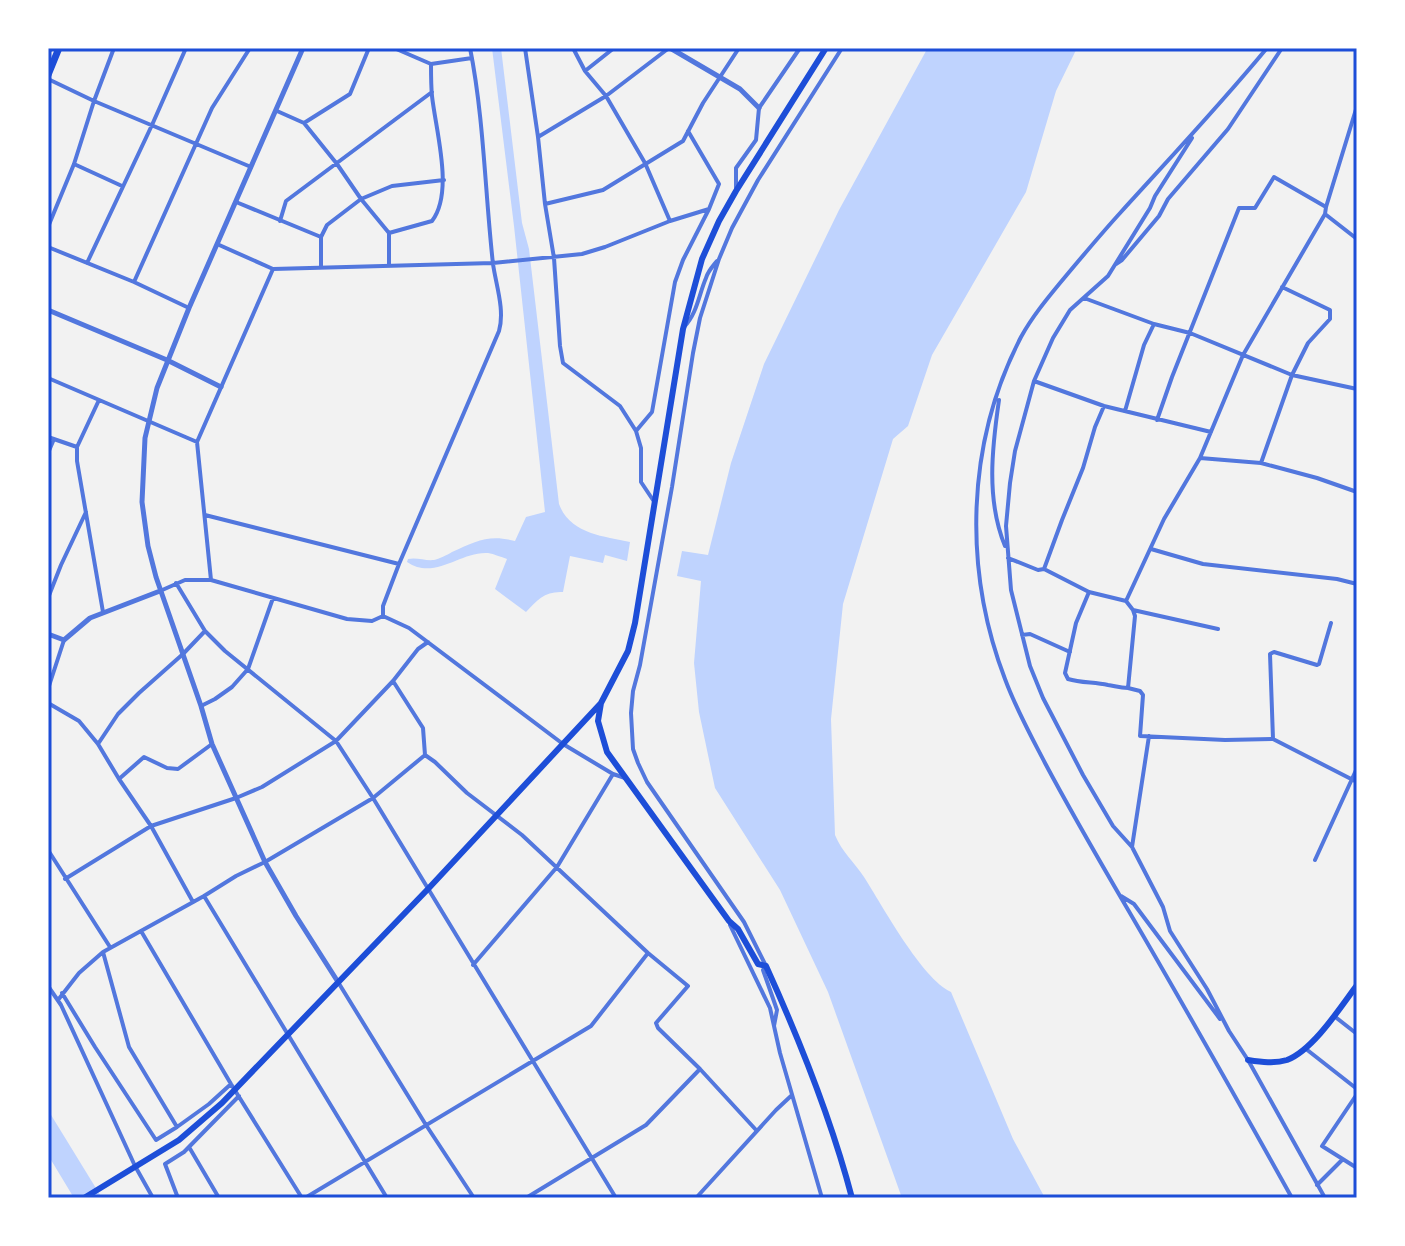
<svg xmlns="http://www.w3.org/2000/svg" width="1405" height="1246" font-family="Rubik,sans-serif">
<rect width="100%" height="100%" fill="#f2f2f2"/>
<path fill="#bfd3fe" d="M492,48H501L522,223L529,249L559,504C570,534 603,536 630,542L627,561L605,555L603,563L570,556L563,592C545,591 537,600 526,612L495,589L507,559C501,557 494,554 488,553C460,551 435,581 407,562L408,559C417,557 425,561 434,560C439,559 447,555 452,552C476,541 489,534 515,541L526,517L545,512L514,226Z
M930,48H1077L1056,91L1026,192L932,355L908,426L893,439L843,604L831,719L835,835C842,852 854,862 864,877C882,905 922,979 951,992L1013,1139L1045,1198H902L828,992L780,890L715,788L699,712L694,663L701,581L677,576L682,551L708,555L731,463L764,364L839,210L926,51H929Z
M48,1110L102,1198H74L48,1155Z"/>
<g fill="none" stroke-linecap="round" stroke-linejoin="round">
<path stroke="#5277de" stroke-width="4" d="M394,48L431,64L472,58
M525,48L538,137L545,204L554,258L560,346L563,363L620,406L636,431L652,412L675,282L683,260L709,209
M573,48L585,71L606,96L645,163L670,221
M1267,48C1220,105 1170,158 1121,212C1100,235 1080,259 1060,283C1046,300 1032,317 1021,337C966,443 963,569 1005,679C1016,709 1031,736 1045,763C1071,812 1099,860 1127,908C1183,1004 1238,1101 1292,1198
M585,71L614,48
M48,79L94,101L251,167
M277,111L304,123L337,164L361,199L389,233V266
M304,123L350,94L369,48
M538,137L606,96L669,48
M1192,138L1155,196L1150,208L1108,276L1070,310L1053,338L1034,381L1015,451L1010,483L1006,526L1011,590L1030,666L1043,698L1083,775L1113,826L1132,847L1163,907L1170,931L1207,989L1229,1031L1248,1060L1325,1198
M74,164L122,186
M736,188V168L756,140L759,108L800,48
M236,202L321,237
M545,204L603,190L683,141L703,103L739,48
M1325,214L1357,239
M280,221L286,201L432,92
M48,227L74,164L94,101L114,48
M389,233L432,221C454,192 436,132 432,96C431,86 431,75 431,64
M217,244L273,269L493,263L582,254L605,247L670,221L709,209L719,184L688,131
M48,247L134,282L189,308
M87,263L152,125L186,48
M1116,264L1122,260L1159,216L1168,199L1228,129L1282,48
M321,267V237L327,225L361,199L392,186L444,180
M273,269L197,442L211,580L347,619L372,621L383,616L409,628L563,744L613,774
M134,282L212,108L250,48
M1084,298L1154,324L1190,333L1292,375L1357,389
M684,327C697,314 699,294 706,278C708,271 713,266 717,261
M48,378L197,442
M1034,381L1104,406L1211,432
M99,400L77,447V461L103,612
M999,400C992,448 986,500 1005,546
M1125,411L1144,345L1154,324
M1157,420L1172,377L1239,208H1255L1274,177L1326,207
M636,431L641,448V482L653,500
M48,437L77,447
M48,453L54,439
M1200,458L1261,463L1317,478L1357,492
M1261,463L1292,375L1308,343L1330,319V310L1282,287
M205,515L399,564
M1151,549L1203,564L1337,579L1357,584
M1008,558L1038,570L1044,569L1089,592L1126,601L1133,610L1135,616L1128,688L1140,691L1143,695L1140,736L1225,740L1273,739L1357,782
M1044,569L1062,520L1083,468L1095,427L1104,406
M160,591L185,580H211
M1089,592L1076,623L1065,673L1068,679C1081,683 1094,682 1108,685C1115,686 1120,688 1128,688
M48,598L61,565L86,512
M1126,601L1164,519L1200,458L1243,355L1325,214L1326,207L1357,106
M1133,610L1218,629
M383,616V606L399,564L499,331C505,310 496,285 493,264C485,193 484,118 470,48
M205,631L225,651L336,741L373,798L616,1198
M1022,635L1030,634L1070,652
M393,681L423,728L425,755
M48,689L64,640
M48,703L79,721L98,744L119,779L144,757L167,768L178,769L212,744
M201,706L215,699L232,687L248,669L273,598
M1273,739L1270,654L1274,652L1317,665L1319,664L1331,623
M98,744L118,714L139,693L183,654L205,631L176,583
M425,755L435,762L467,793L522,835L648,953L688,986L656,1023L658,1028L700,1069L757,1131
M119,779L151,826L193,902
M1132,847L1149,736
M48,850L110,947
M1315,860L1357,768
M65,879L151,826L236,798L262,787L336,741L393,681L418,649L428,642
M204,896L387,1198
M1121,896L1134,904L1220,1019
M730,925L770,1008L780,1053L822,1198
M141,931L231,1084L302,1198
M103,952L129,1047L177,1127L209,1104L231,1084
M473,965L557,867L613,774L625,778
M338,982L426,1125L474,1198
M48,986L61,1005L135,1166L153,1198
M62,993L95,1047L156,1140L177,1127
M58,1000L79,973L103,952L204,896L236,876L265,862L373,798L425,755
M1334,1016L1357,1034
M774,1026L777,1010L763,970L766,966L744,922L647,782L638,763L633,749L631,713L633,691L640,665L672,487L693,353L700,318L719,259L732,228L758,180L842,48
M1306,1049L1357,1089
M1357,1094L1322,1146L1357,1168
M189,1147L219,1198
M1317,1185L1343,1159
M178,1198L165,1164L184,1152L239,1096
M305,1198L591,1026L648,953
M526,1198L646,1125L700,1069
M696,1198L776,1110L792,1095"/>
<path stroke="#5277de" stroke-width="5" d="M303,48L189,308L157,388L145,438L142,502L148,546L156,577L201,706L212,744L265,862L296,916L338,982
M670,48L740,89L759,108
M48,310L167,360L221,387
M48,634L64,640L90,618L160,591"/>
<path stroke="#1d4ed8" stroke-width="6" d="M826,48L736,191L719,221L702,259L683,329L635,623L628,651L601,703L598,721L607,752L729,921L738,929L758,964L766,966C800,1041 831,1118 852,1198
M1248,1060C1261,1062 1275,1064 1287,1060C1313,1050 1340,1008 1357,985
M84,1198L179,1140L222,1103L428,889L601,703"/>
<path stroke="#1d4ed8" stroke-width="7" d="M48,51L49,48
M48,75L59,48"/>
</g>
<rect width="1405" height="1246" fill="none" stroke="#ffffff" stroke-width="100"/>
<rect x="50" y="50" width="1305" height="1146" fill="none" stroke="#1d4ed8" stroke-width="3"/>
</svg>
